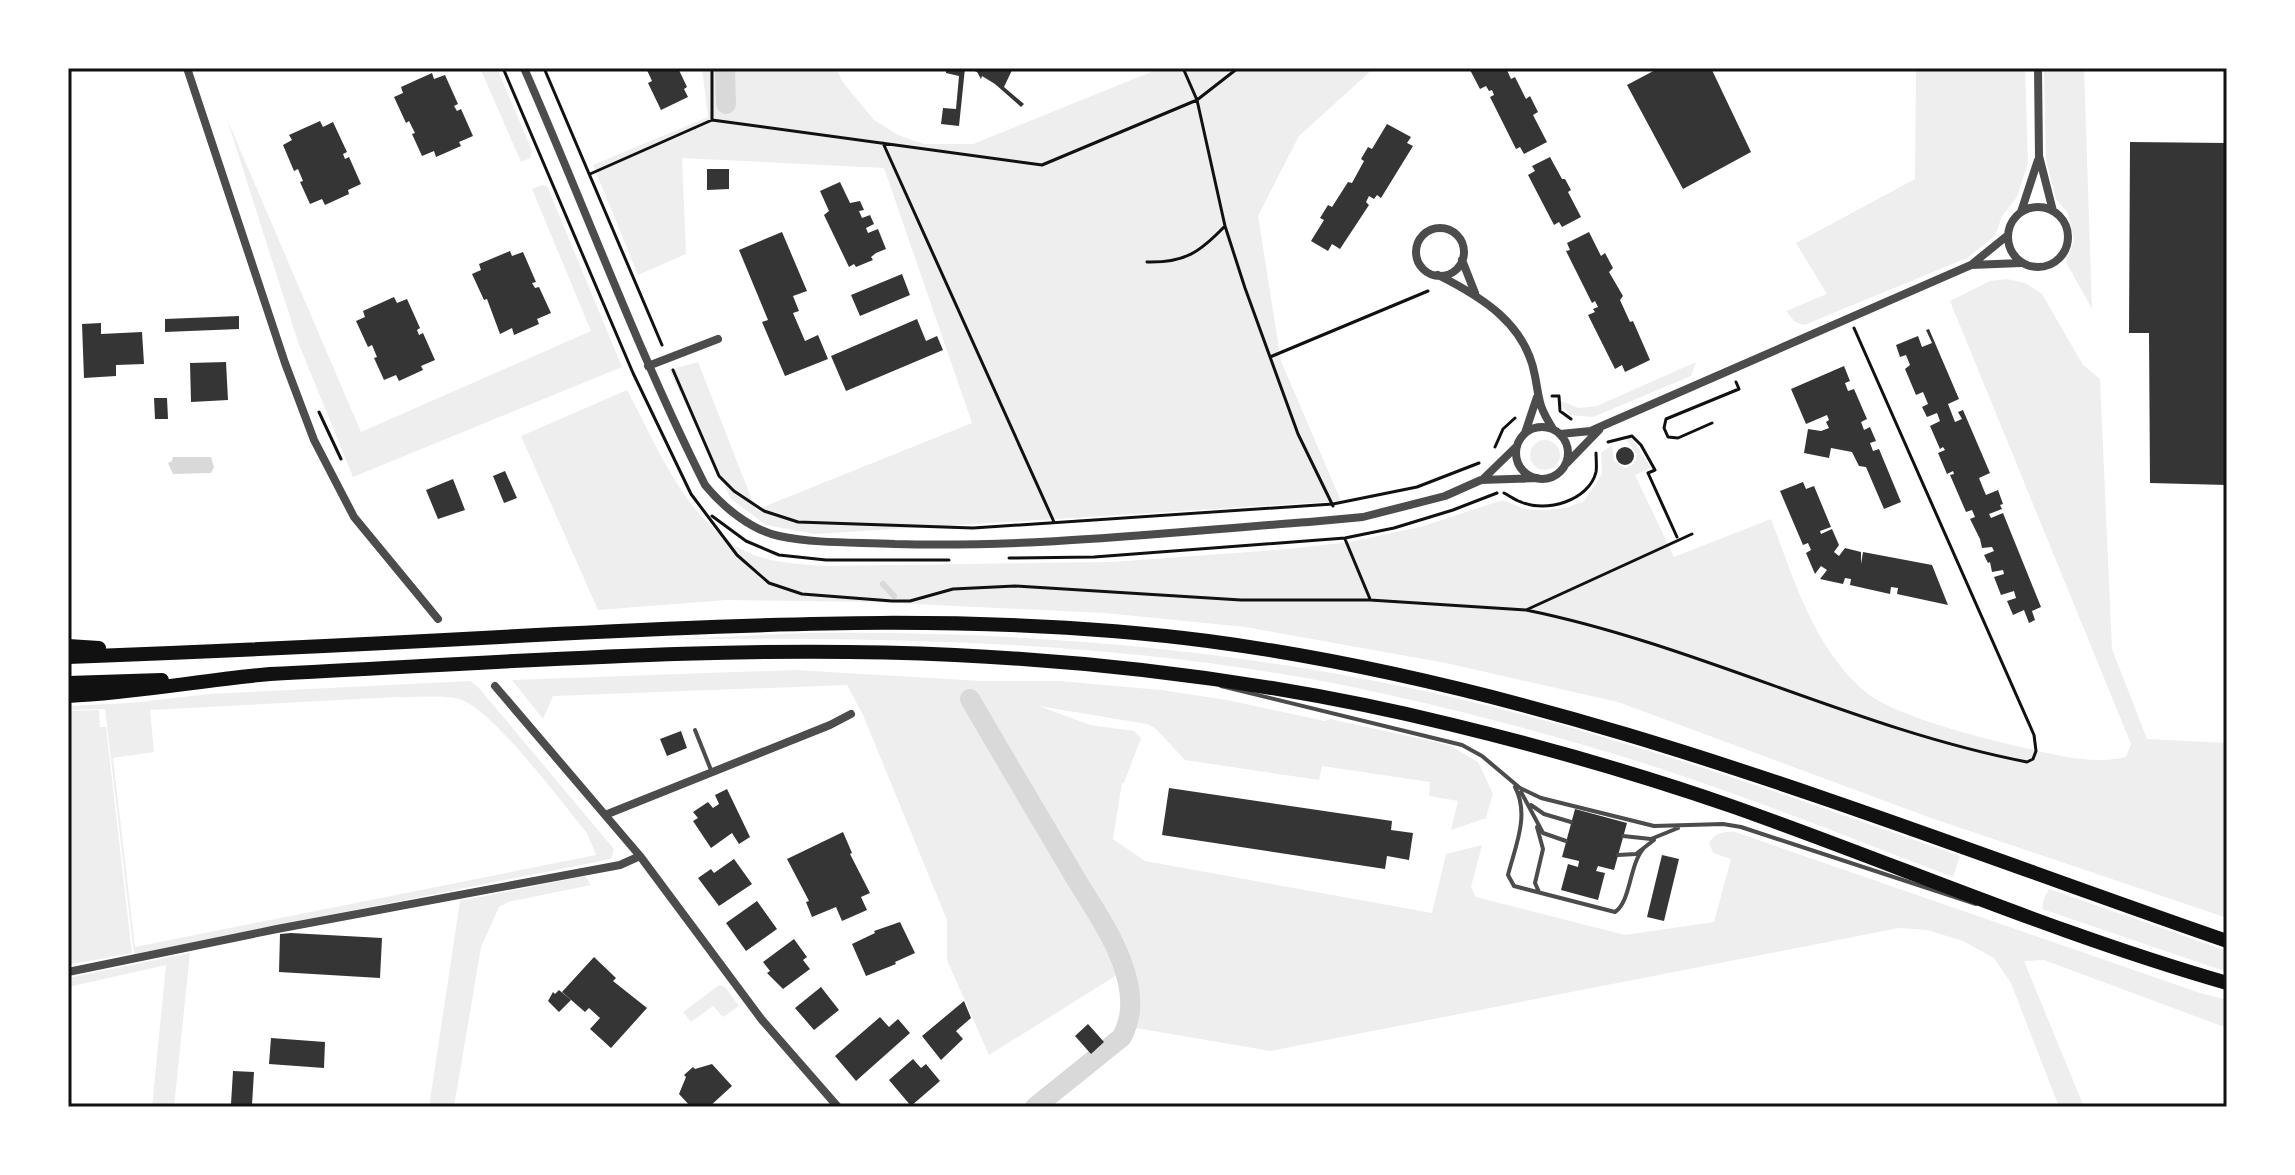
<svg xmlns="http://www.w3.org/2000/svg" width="2295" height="1175" font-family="Cabin,sans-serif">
<rect width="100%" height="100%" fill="#fff"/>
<path fill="#eee" fill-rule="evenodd" d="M480,68H497L532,151L530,158L521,162Z
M702,68H836L842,81L874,120L898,135L924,144H973L1161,68H1374L1299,136L1258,216L1281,361L1341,501L815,534L766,525L731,499L669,370L698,362L756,510L972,423L884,168L682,158L686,254L638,275L593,165L708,117Z
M1916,68H2025L2028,163L2017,197L2002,216L1995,236L1967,258L1804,325L1795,322L1786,311L1827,294L1796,243L1915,179Z
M2044,68H2084L2092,309L2066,262L2074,241L2068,213L2056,199L2046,160Z
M227,119L361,432L591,331L532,189L542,185L547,186L622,367L353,477L298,342Z
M2007,279L2025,283L2042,294L2083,365L2100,379L2112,649L2147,739L2227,743V918L1931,818L1618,702L1446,663L1245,627L1105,613L873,602L727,600L598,610L521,436L627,390C657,445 683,516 741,549C765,563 798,564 825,566L1112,562L1288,549L1350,542L1420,527L1503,500L1524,509L1542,510L1566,508L1584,501L1602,474L1601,453L1612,445L1614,461L1625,468C1634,465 1636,463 1637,454L1625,438H1632L1651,468L1635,475L1674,557L1771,519C1794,580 1815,651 1868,694C1896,715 1976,737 2012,745C2050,753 2087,766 2126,757L2131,744L1950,301L1990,281Z
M1696,362L1691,376L1593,417L1570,415L1561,405V401L1579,408L1597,406Z
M1530 455a15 15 0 1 1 30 0a15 15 0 1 1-30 0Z
M809,633C1010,631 1207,646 1405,687C1594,726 1778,792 1960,856L1953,877C1871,846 1789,813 1706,784C1603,748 1496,719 1389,695C1155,642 915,637 676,639Z
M795,670L982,681H1059L1161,690L1227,700L1325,721L1330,719L1449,745L1478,762L1493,794L1486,818L1451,830L1458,801L1429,796L1430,782L1322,766L1319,780L1185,760L1155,728L1147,724L1039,706L1090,725L1134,731L1141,738L1124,783H1122L1113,839L1145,861L1432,913L1446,854L1482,845L1471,887L1476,897L1625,935L1714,922L1731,859L1713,853L1709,843C1714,833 1725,831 1735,832L2200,993L2227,1000V1028L2044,960L2024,961L2084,1107H2059L2011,983L1994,958L1963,941L1927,930L1899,928L1270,1051L1119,1025L1122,1001L1117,975L989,1055L947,960V920L863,715L847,685L553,696L543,719L512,680Z
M470,681L478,687L614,849L611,859L134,954L105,709L68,710V706L130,703L209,694ZM397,697C416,698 440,694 459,699C493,709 561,802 587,833L596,855L135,947L113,758L154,752L150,710Z
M99,710L100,727H106L132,953L68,965V711Z
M585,876L591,885L508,902L499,907L481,947L454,1107H429L460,901Z
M2049,889L2227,951V972L2042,909L2044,898Z
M190,953L174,1107H152L166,965L68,987V978Z
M719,985L725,987L739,1006L723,1017L713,1006L691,1022L683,1012Z"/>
<path fill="#d9d9d9" d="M173,457H211L214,467L211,473L173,474L168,463L172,461Z"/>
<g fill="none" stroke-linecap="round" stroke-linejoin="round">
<path stroke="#d9d9d9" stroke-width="6" d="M883,584L894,596"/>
<path stroke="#d9d9d9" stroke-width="20" d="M725,68L726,104
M970,699C1004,758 1039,816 1073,874C1093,908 1120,944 1128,983C1132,1003 1131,1019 1122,1037L1035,1107"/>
</g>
<path fill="#353535" d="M646,68H678L687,87L684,89L688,97L661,110L648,83L652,81Z
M946,68H965L959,126L941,124L943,108L956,109L959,76L946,73Z
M968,68H1013L1004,87L1024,104L1021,107L995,84L982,76L981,79L977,72Z
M1469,68H1506L1511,79L1515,77L1526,99L1530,96L1538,112L1533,115L1547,142L1524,154L1520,147L1516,149L1490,97L1494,95L1492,90L1489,91L1486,86L1480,89Z
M1659,68H1711L1751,152L1683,189L1627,85Z
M432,73L434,79L445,75L458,104L454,106L457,111L461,109L473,136L459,142L461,146L436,157L434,151L422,156L412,134L415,133L409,121L406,123L394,97L403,93L401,87Z
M320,121L323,127L333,122L347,152L343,154L345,159L349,157L361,184L348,190L349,194L325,205L322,199L310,204L300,182L303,181L298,169L294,171L283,145L292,140L289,135Z
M1387,124L1411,137L1407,143L1413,146L1381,198L1377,195L1374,199L1369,196L1366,202L1369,205L1340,249L1332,244L1328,251L1311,241L1324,220L1320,218L1328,205L1332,207L1348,182L1352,183L1364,161L1361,159L1368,147L1372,149Z
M2130,142L2227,143V485L2150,483L2149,333H2129Z
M1550,157L1562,179H1565L1571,190L1568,192L1581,217L1562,227L1559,222L1554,225L1528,175L1535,171L1532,166Z
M707,169H729V189L707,190Z
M840,182L850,203L860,201L864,210L859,211L862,218L870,215L874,224L866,228L868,233L878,229L886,249L876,253L871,257L873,260L856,267L854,264L849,267L824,215L829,211L820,191Z
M782,232L807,291L793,296L799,311L793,313L805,341L818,335L828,359L785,376L762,322L768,320L739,250Z
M1589,232L1601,256L1605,253L1613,268L1609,272L1623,296L1620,300L1630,322L1633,321L1650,360L1625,372L1622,365L1615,369L1588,315L1595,312L1593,309L1598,307L1595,301L1592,303L1566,251L1570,250L1567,243Z
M510,251L512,256L523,252L536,282L532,283L535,288L539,287L551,313L537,319L539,324L514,335L512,328L500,334L487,299L484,300L472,274L481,270L479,264Z
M902,274L910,295L860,316L851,295Z
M394,297L397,303L407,299L420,328L417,330L419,335L423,333L435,360L421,366L423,370L399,381L396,375L384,380L374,358L377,357L372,345L368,347L356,321L365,317L363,311Z
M239,316V329L165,332V319Z
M917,319L926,341L937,336L943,350L846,391L831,356Z
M101,323V334L142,332L144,364L116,365V376L84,378L82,324Z
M1929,329L1959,399L1948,404L1955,422L1962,419L1958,412L1963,410L1990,473L1979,478L1983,488L1986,495L1998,490L2003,504L2000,505L2002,509L1989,514L1991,518L2003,513L2041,607L2032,611L2035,620L2029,623L2024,610L2013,615L2007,601L2016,598L2014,591L2001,595L1994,577L2004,574L2003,570L1992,572L1990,562L1988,563L1984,555L1994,551L1992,547L1982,548L1980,539L1970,519L1975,517L1972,510L1966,512L1950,475L1954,474L1953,471L1947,474L1938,453L1945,450L1943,447L1940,449L1930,426L1940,421L1937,413L1927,417L1922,407L1928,404L1923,392L1916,395L1905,369L1910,365L1906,355L1900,357L1896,345L1918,336L1922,347L1932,343L1926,330Z
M226,362L228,400L191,402L190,363Z
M1844,366L1850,381L1845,383L1848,391L1854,389L1867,419L1861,422L1864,430L1870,427L1876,441L1870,443L1873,451L1879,449L1901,502L1884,509L1866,467L1859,466L1852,452L1831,448L1829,458L1804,453L1808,429L1821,431L1829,428L1826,422L1829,420L1827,415L1806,424L1791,389Z
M154,398H167L168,419H155Z
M1616 456a9 9 0 1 1 18 0a9 9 0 1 1-18 0Z
M505,471L517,498L504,503L493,476Z
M453,479L465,510L438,519L426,490Z
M1803,482L1806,489L1814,486L1831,527L1820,531L1821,534L1832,529L1839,545L1834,552L1839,556L1845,548L1861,552V564L1863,552L1932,565L1948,605L1897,594L1898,588L1891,587L1890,594L1850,585L1851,579L1845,578L1843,584L1820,579L1827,570L1821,566L1815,574L1806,553L1811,550L1808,543L1803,545L1780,491Z
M681,731L687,748L667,756L660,739Z
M1169,788L1392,821L1391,830L1413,833L1409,860L1387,856L1385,869L1162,835Z
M727,789L750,837L739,844L732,833L711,848L693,821L698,818L693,812L708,802L713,808L719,804L715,795Z
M1575,809L1627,823L1614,870L1598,866L1596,871L1605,873L1598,900L1561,890L1568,864L1578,867L1579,861L1562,857Z
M843,832L852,853L850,854L870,893L861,897L867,910L842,921L836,907L812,917L806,902L809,901L787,859Z
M1662,855L1679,859L1664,921L1647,917Z
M734,859L752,884L719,906L698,878L711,869L714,873Z
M757,901L777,929L746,951L726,923Z
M900,922L915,953L895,962L896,964L866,976L852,944L875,933L874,931Z
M291,933L382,938L380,978L279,972L280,934Z
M794,939L807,957L803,960L810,969L783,989L767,973L770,971L763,962Z
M594,957L616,978L613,981L647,1008L611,1048L590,1029L600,1018L589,1008L585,1012L562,992Z
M821,987L839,1010L814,1030L795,1008Z
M559,990L571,1000L559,1012L548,1001L553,992L555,994Z
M964,1001L971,1018L956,1031L963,1039L941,1060L922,1036Z
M880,1017L889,1027L898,1019L910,1033L856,1081L835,1056Z
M1088,1024L1104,1042L1091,1054L1075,1036Z
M271,1038L325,1042L324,1068L269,1064Z
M913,1059L921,1068L926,1064L940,1081L911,1106L889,1080Z
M712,1064L732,1086L709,1107H691L679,1094L686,1077L684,1075L693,1067L695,1069Z
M233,1071L254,1072L252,1105L231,1104Z"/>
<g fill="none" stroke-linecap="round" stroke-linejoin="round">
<path stroke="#111" stroke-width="3" d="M503,68L633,373L691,494L737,555L769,583L802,594L892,601H910L953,589L1015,586L1241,600H1370L1526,610L1692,534
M544,68L662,345
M712,68V120
M1183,68L1197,100L1225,226L1245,288L1298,434L1333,506
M883,143L1054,522
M590,174L712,120L1042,165L1197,100L1238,68
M1147,262C1185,263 1200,252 1225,226
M1270,357L1428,291
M673,370L719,476L734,491L764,511L798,522L973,528L1333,504L1417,487L1479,463
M1552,396H1559L1560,411L1571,419
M319,412L341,459
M1712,423L1678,438L1668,437L1664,428L1666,419L1739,389L1736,382
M1608,442L1632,436L1641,445L1655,470L1648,473L1677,537
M1495,447L1503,429L1515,418
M1504,493C1510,496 1515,500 1521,502C1546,513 1589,501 1596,472C1597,467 1596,458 1596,453
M712,516L746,541L779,555L826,560H949
M1345,539L1370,599
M1009,558L1094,557L1345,538L1394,528L1453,510L1497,493
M1526,610C1698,645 1856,729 2027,762L2033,759L2036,751L2034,735L1854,328"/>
<path stroke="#4c4c4c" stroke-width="4" d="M1221,686L1462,745L1482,756L1520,788L1541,798L1654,826L1723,824L1741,827L1976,904
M695,730L711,770
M1515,787C1530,815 1515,847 1508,875L1514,886L1615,912C1631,901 1629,866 1643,849
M1521,792L1543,833L1566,841
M1531,805L1544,814L1571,822
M1537,827L1543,849L1535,883L1539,892
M1623,836L1651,839L1678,828
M1618,855L1636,854L1654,840"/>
<path stroke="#4c4c4c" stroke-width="8" d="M187,68L285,363L314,440L354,517L438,619
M524,68C585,207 637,350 705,485C723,507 751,530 779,536C817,544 857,542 895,544C1033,548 1171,532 1309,522L1363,517L1445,496L1481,480L1537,478
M2038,68L2039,156L2053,211
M2008 237a30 30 0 1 1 60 0a30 30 0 1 1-60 0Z
M2021,212L2038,160
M1416 252a24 24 0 1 1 48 0a24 24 0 1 1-48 0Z
M1462,260L1475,293
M1971,265L2021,263
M1438,275C1482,297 1526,324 1535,376C1540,402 1538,405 1553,429
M648,366L718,339
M1516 453a26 26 0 1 1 52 0a26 26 0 1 1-52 0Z
M1525,433L1537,397
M1560,434L1591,431L1602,426L1971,265L2008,235
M1567,463L1599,430
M1482,480L1517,446
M495,686L640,856L762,1020L838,1107
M605,815L830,725L851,714
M68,972L277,929L620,865L640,856"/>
<path stroke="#111" stroke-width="14" d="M68,646L99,648
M68,657C230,651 393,643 555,634C773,623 991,613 1208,641C1563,688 1891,825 2227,941
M68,683L162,680
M68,696C136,693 202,680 270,674C498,663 727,644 955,655C1122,663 1290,685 1453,725C1548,748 1642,775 1734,807C1898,865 2059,935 2227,983"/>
</g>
<rect width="2295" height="1175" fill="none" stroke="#ffffff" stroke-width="140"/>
<rect x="70" y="70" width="2155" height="1035" fill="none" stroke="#111" stroke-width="3"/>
</svg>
